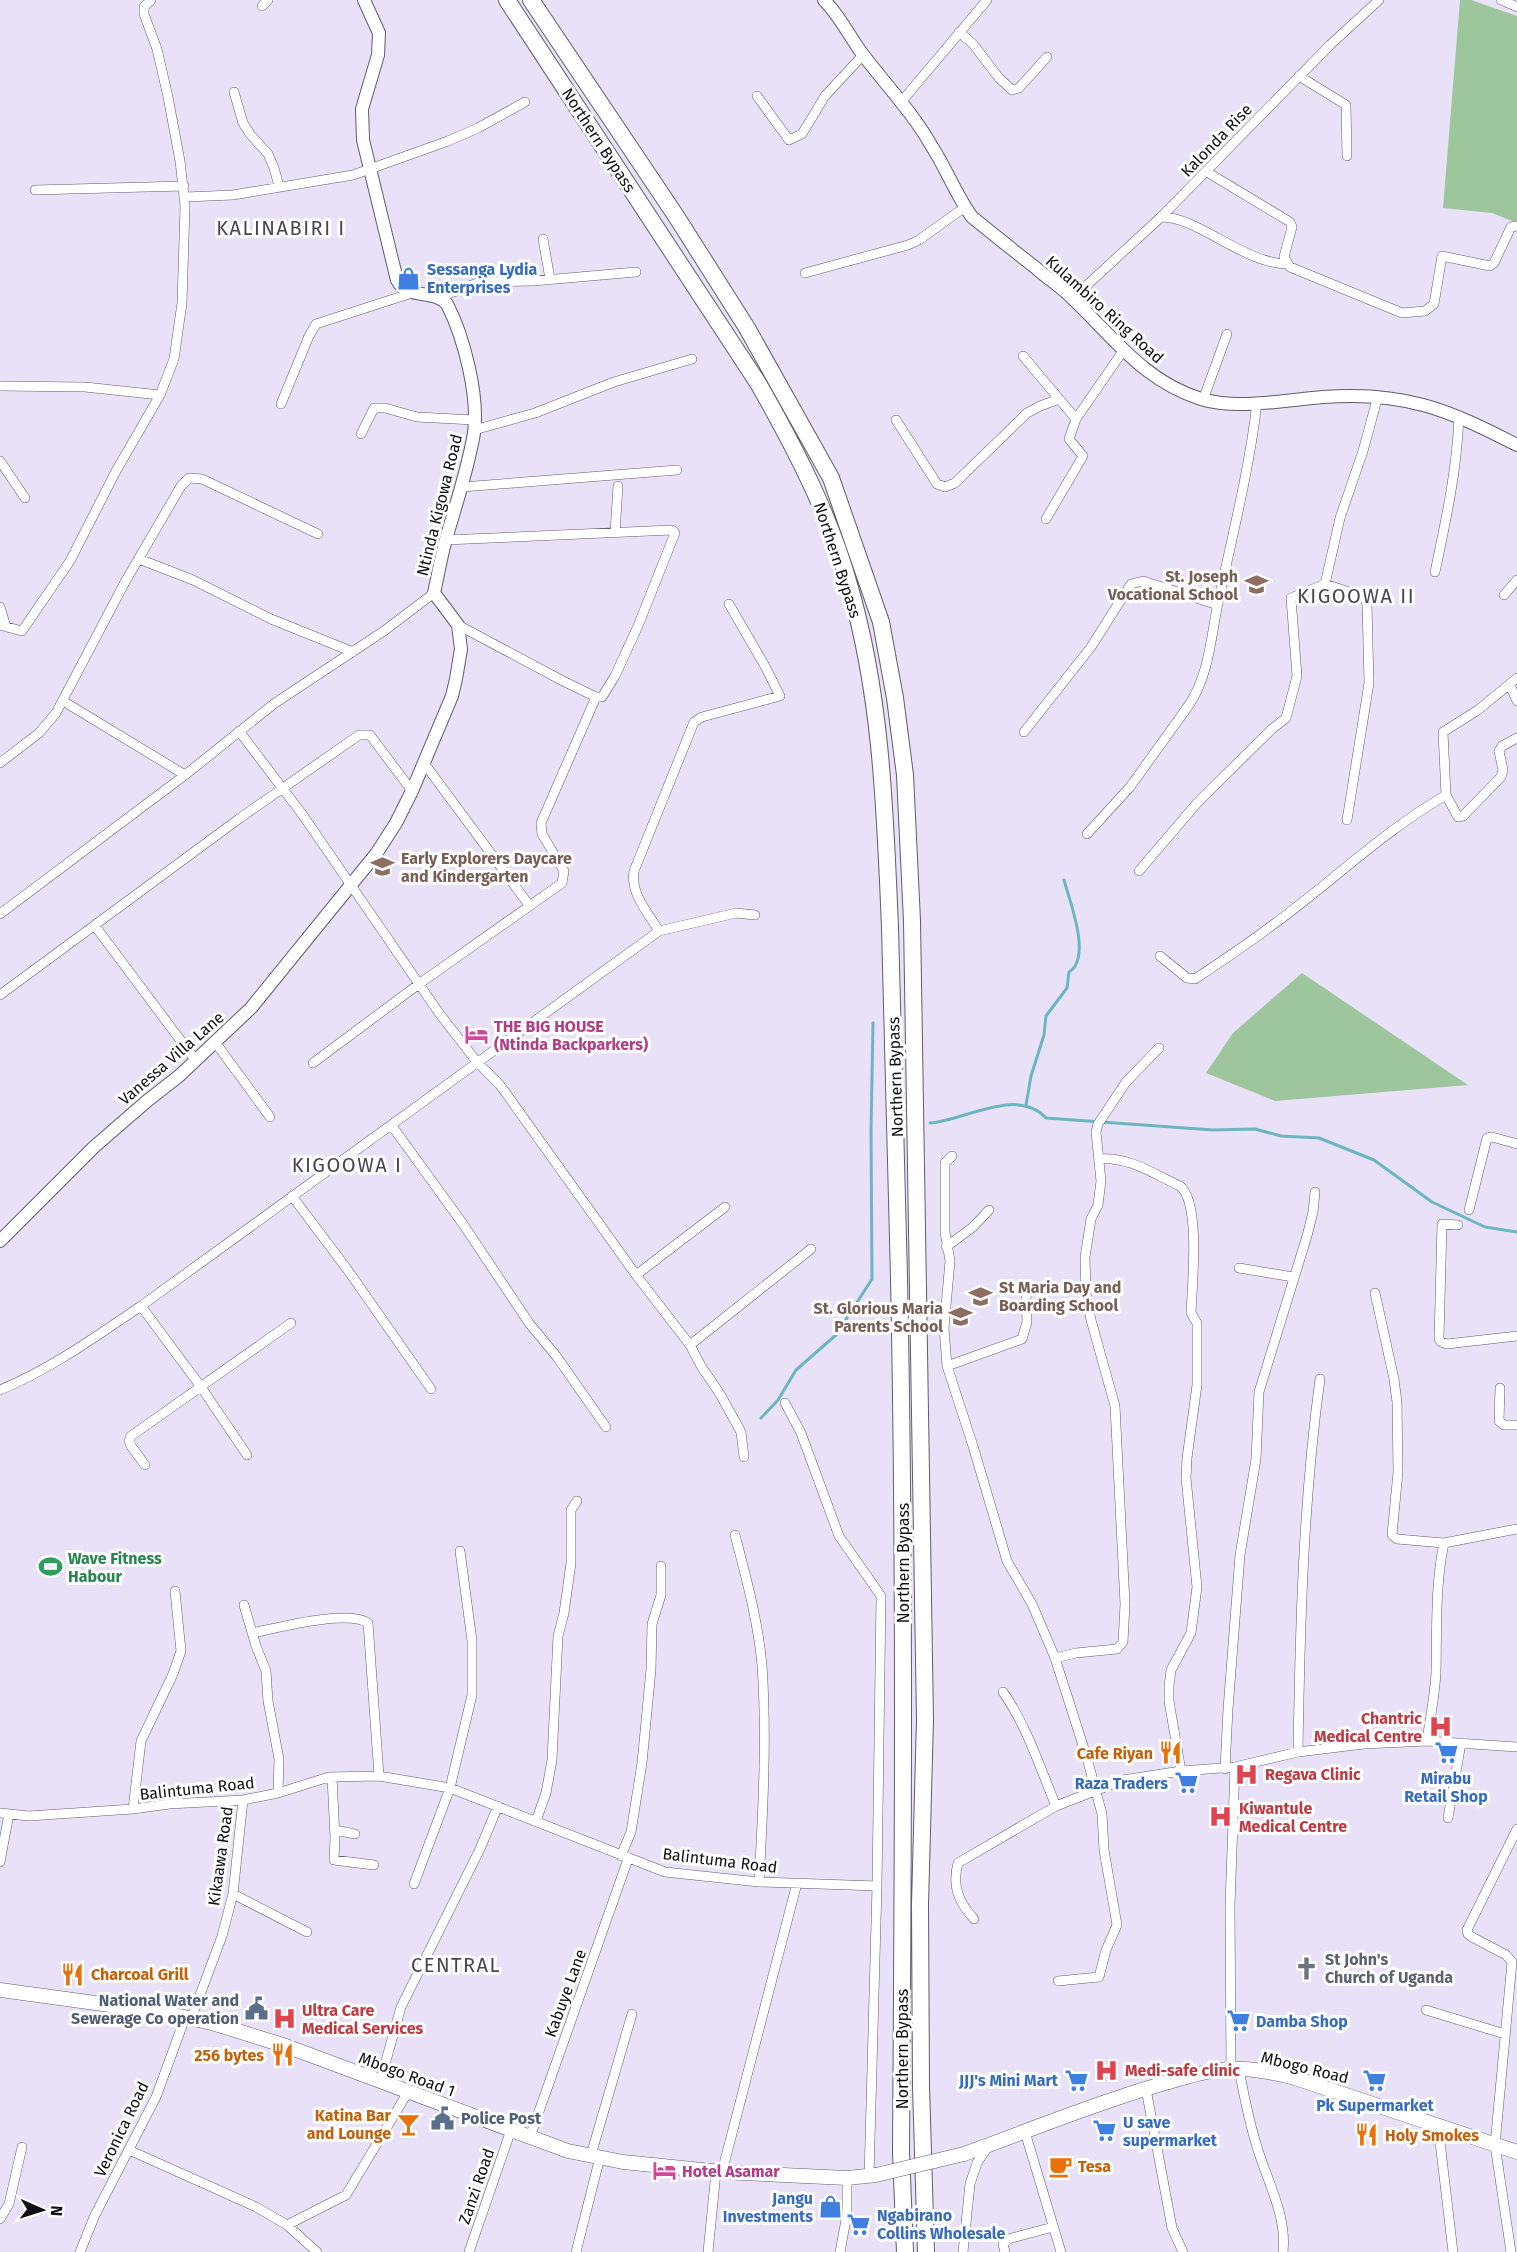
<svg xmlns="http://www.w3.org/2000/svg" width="1517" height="2252" font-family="'Fira Sans',sans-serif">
<rect width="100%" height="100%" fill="#e8e1f7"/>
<path fill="#9ec69c" d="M1460,0H1471L1517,16V223L1492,213L1443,208Z
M1302,973L1468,1085L1275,1101L1206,1073L1233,1033Z"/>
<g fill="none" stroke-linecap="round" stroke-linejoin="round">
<path stroke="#6cb6c2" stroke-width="3" d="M1026,1105L1031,1076L1044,1035L1046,1016L1067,988L1069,972C1092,958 1070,902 1064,880
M930,1123C964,1121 1017,1086 1046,1118L1213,1130L1255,1129L1281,1136L1319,1138L1374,1160L1432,1202L1485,1227L1517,1232
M761,1418L778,1400L796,1370L836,1335L872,1279L871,1131L873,1023"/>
<defs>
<path id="minor" d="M1501,0L1517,7
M262,6L268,0
M959,32L973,44L999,78L1012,90L1019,88L1047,57
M1299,76L1346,105L1347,156
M234,92L243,123L250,134L268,154L274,168L279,186
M757,96L789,140L802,134L825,96L863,55
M902,101L987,0
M1207,172L1290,222L1292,227L1284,257L1290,267L1402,313L1425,311L1434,304L1442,256L1490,266L1494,263L1511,227L1517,226
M35,190L184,186
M185,197L233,195L353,175L448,141L478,128L525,102
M1161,217C1199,217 1241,262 1286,264
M543,239L550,279
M805,273L908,245L919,240L965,207
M440,297L480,282L533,281L636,272
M1073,298L1161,217L1330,45L1379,0
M1023,356L1076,419
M0,386L85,387L160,395
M1203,400L1227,334
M281,404L309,336L316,324L412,293
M896,420L937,484L945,487L955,483L1027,413L1040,406L1059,399
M474,430L535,413L614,382L692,359
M361,434L374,408H385L417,417L474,420
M0,461L25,498
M462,487L677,470
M1046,519L1083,456L1069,439L1076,419L1123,351
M615,533L618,486
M445,540L672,530L675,533L638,626L615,676L602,697H596L563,681L458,625
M139,559L193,580L271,619L353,652
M1435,572C1446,520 1457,470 1459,416
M1325,584L1340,518L1363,451L1378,396
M1504,595L1517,580
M0,607L6,627
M0,625L22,631L70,561L116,471L160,395L174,359L182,303L185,206L180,161L168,97L157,49L144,14V7L151,0
M1517,678L1478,710L1443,732L1446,795L1458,817L1463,816L1501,777L1503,770L1499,751L1502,746L1517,738
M1510,685L1517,701
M63,701L185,775
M239,731L302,814L439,1013L477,1062L500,1085L636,1275L690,1345L701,1366L720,1394L741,1432L744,1457
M1024,732L1091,647L1131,584L1143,581L1218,605
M0,763L39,733L56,713L125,582L181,486L189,478L202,479L318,534
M424,763L529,905
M1087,834L1130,787L1189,705C1209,675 1211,637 1218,603C1232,537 1249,471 1257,403
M1139,871L1198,802L1272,729L1286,718L1297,676L1291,598L1325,584L1364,597L1367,604L1369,683L1347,820
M0,914L185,775L275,703L384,631L434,593
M95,926L196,1061
M659,931L736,913L755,915
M1160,956L1187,978L1195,979C1222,961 1249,943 1274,924C1333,881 1381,833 1446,795
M0,995L240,818L359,735H370L412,791
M215,1042L270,1117
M313,1063L419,984L562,883L564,871L542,834L541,823L596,697
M392,1126L463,1224L529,1323L557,1357L606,1427
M1099,1159C1128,1156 1154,1174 1180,1186C1201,1203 1192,1286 1191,1313L1197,1323V1385L1187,1458L1186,1478L1197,1587L1191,1633L1171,1670L1169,1686V1701L1181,1771
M292,1196L347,1269L431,1389
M1469,1210L1487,1138L1492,1137L1517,1144
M1458,1225L1442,1224L1439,1339L1441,1342L1447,1344L1517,1336
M946,1247L973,1227L989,1210
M1239,1268L1293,1277
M636,1275L725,1207
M1026,1293L1027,1322L1022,1339L947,1366L973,1446L1007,1561L1032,1604L1055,1658L1087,1758L1102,1814L1104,1850L1117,1925L1106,1950L1099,1977L1058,1981
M1375,1293L1394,1379L1397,1402L1398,1472L1392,1535L1397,1539L1444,1543
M141,1306L201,1387L247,1455
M690,1345L811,1249
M947,1366L944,1328L950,1261L945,1232V1163L952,1156
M1500,1388L1499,1421L1504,1425H1517
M0,1390C51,1369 95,1337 141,1306L659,931C648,913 630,893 634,871L694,722L702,717L780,696L766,668L729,604
M785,1403L801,1433L839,1536L881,1596L877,1886L869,2177
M145,1465L131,1446L129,1441L131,1436L291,1323
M735,1535C746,1577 758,1621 762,1665C767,1737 763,1810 759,1882
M244,1605L256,1646L266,1671L268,1701L279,1759L278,1793
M252,1633C277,1628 348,1609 368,1623L379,1776
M1055,1658L1076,1653L1117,1649L1123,1642L1125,1604L1115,1406L1091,1320L1086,1294L1085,1257L1091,1219L1098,1205L1101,1181L1096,1132L1098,1124L1126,1082L1159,1048
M1003,1692C1027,1726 1040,1768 1056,1806
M1427,1741C1430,1718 1435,1695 1436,1672C1437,1629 1435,1585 1444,1543L1517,1529
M1298,1752C1300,1628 1303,1503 1320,1379
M1225,1769L1228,1709L1240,1555L1256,1459L1259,1392L1307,1236L1313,1212L1315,1192
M332,1777L335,1837L334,1860L374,1865
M133,1809L141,1741L173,1674L181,1651L175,1591
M0,1813L29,1816L133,1809L169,1804L243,1800L278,1793L329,1777L379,1776L450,1788L665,1872L759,1882L877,1886
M1448,1818L1461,1743
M536,1821L546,1793L552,1760L558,1636L564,1613L571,1563V1510L577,1501
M335,1830L355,1834
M621,1856L631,1832L642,1763L651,1669L652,1624L661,1595V1566
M0,1862L9,1814
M414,1884L450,1788L472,1695V1641L460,1551
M233,1894L307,1932
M974,1919C958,1902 952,1885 958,1863L1056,1806L1123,1780L1181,1771L1235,1767L1298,1752L1364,1744L1427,1741L1517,1747
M1426,2010L1505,2034
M191,2019L222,1936L233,1894L243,1800
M1231,2069L1230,1905L1235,1767
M1239,2069C1244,2096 1249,2123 1258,2150C1268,2183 1287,2216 1283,2252
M380,2082L401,2007L480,1849L498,1806
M1146,2089L1172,2228L1183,2252
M1438,2125L1453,2252
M1025,2132L1061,2252
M530,2137L628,1859
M129,2150L256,2207L287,2225L346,2195L408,2092
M591,2155L632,2014
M722,2172L797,1883
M0,2219L9,2204L22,2147
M287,2225L317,2252
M80,2252L95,2215L156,2097L185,2018
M469,2252L511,2130
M576,2252L600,2157
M708,2252L716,2172
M840,2252L847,2214V2178
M963,2252L970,2184L977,2163L989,2145
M1005,2252L1003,2244L1008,2239L1053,2227
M1511,2252L1495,2145L1512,1962L1506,1955L1472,1937L1468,1934L1467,1930L1517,1829"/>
<path id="tertiary" d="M824,0C841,17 850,38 864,56C887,86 912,112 931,145C946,168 956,195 972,217C993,234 1014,251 1036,268C1048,279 1063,288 1074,300C1115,339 1144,381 1201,399C1237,410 1286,400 1323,397C1404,391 1447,409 1517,445
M0,1241L94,1147L147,1101L179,1076L251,1008L376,854L396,823L412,791L452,696L456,679L461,649L458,625L434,593C438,575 441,557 446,539C456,504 468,469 474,433C479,396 464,337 447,304C433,288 408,301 397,280L363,140L362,109L378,55L379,33L364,0"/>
<path id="secondary" d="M0,1990L161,2012L212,2023L286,2046L568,2151L623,2162L722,2172L847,2178L876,2175
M964,2154C1028,2131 1090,2105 1155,2086C1180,2079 1205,2070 1231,2069C1253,2068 1274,2073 1295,2078L1517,2152"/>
<path id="motorway" d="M507,0L758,383C795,448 830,515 850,588C882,699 885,813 890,927C894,1044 897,1161 899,1278C905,1569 903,1861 901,2152L905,2252
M531,0L676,216L747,328L831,478L881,622L895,698L905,775L912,921L925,1720L920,1904L921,2087L926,2252"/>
</defs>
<use href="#minor" stroke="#625c6e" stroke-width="10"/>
<use href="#tertiary" stroke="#625c6e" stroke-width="14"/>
<use href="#secondary" stroke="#625c6e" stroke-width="15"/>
<use href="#motorway" stroke="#625c6e" stroke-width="18"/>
<use href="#minor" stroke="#fff" stroke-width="9"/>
<use href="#tertiary" stroke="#fff" stroke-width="12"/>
<use href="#secondary" stroke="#fff" stroke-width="14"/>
<use href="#motorway" stroke="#fff" stroke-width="16"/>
<defs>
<path id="secondary-bridge" d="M876,2175L964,2154"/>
</defs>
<use href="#secondary-bridge" stroke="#625c6e" stroke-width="15" stroke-linecap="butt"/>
<use href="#secondary-bridge" stroke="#fff" stroke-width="14"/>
</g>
<defs>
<symbol id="shop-bare" viewBox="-9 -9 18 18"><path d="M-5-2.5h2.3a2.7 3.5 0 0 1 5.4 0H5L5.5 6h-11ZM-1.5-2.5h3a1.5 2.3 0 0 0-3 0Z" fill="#3f7fe0" stroke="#fff" stroke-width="2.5" paint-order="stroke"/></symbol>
<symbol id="school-bare" viewBox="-9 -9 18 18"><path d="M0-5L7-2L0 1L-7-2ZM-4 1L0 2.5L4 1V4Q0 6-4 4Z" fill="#8d6e63" stroke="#fff" stroke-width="2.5" paint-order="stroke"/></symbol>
<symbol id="hotel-bare" viewBox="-9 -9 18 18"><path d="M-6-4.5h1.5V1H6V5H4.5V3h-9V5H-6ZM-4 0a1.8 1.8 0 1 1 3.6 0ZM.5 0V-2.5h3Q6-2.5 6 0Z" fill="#d1479c" stroke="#fff" stroke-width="2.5" paint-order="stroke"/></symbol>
<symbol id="stadium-bare" viewBox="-9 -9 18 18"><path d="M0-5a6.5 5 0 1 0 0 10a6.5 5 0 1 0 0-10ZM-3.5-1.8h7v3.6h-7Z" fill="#2e9e5b" stroke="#fff" stroke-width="2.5" paint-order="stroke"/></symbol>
<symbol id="hospital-bare" viewBox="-9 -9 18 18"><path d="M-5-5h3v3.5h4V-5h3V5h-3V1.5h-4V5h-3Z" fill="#e0444e" stroke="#fff" stroke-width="2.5" paint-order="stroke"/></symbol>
<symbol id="restaurant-bare" viewBox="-9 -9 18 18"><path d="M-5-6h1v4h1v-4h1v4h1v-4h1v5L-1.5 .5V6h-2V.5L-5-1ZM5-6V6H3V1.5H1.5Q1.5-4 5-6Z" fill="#e8710a" stroke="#fff" stroke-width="2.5" paint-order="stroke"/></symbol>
<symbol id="supermarket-bare" viewBox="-9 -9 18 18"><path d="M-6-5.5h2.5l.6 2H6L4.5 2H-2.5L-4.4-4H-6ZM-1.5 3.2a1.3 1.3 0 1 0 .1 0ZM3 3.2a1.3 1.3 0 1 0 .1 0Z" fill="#3f7fe0" stroke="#fff" stroke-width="2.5" paint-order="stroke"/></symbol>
<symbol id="church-bare" viewBox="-9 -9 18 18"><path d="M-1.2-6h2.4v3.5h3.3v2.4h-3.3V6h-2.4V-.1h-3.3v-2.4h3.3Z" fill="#6b7280" stroke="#fff" stroke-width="2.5" paint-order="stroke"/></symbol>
<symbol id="civic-bare" viewBox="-9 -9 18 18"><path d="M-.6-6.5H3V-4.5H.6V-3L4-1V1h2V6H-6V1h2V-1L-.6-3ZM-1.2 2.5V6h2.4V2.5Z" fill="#5c6f8a" stroke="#fff" stroke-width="2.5" paint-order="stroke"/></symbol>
<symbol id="bar-bare" viewBox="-9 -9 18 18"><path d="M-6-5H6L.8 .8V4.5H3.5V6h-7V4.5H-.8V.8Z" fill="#e8710a" stroke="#fff" stroke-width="2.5" paint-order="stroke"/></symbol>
<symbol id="cafe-bare" viewBox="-9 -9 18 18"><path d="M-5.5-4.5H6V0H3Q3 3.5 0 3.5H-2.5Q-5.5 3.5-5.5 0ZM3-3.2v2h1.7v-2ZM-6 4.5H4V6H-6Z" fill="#e8710a" stroke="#fff" stroke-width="2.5" paint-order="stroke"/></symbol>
</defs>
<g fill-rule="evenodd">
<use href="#shop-bare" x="392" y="262" width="33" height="33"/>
<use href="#school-bare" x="1240" y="568" width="33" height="33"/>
<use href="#school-bare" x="366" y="850" width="33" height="33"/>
<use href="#hotel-bare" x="460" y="1018" width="33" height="33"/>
<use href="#school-bare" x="964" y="1280" width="33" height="33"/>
<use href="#school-bare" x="944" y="1300" width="33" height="33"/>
<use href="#stadium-bare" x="34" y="1550" width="33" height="33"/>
<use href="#hospital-bare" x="1424" y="1710" width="33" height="33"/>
<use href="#restaurant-bare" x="1154" y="1736" width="33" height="33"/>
<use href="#supermarket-bare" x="1430" y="1736" width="33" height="33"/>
<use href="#hospital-bare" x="1230" y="1758" width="33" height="33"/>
<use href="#supermarket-bare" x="1170" y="1766" width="33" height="33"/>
<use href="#hospital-bare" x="1204" y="1800" width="33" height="33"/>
<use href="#church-bare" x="1290" y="1952" width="33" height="33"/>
<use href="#restaurant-bare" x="56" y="1958" width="33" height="33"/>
<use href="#civic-bare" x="240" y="1992" width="33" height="33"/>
<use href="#hospital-bare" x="268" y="2002" width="33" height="33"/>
<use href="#supermarket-bare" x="1222" y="2004" width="33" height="33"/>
<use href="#restaurant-bare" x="266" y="2038" width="33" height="33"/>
<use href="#hospital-bare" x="1090" y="2054" width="33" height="33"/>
<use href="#supermarket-bare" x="1060" y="2064" width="33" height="33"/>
<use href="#supermarket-bare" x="1358" y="2064" width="33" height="33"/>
<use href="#civic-bare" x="426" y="2102" width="33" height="33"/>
<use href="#bar-bare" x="392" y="2108" width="33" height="33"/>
<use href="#supermarket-bare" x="1088" y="2114" width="33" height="33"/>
<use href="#restaurant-bare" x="1350" y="2118" width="33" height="33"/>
<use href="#cafe-bare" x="1044" y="2150" width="33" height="33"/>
<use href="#hotel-bare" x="648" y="2154" width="33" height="33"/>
<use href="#shop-bare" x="814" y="2190" width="33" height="33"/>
<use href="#supermarket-bare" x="842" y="2208" width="33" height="33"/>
</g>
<g text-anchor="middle" stroke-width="6" stroke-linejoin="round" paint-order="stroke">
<g font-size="16" fill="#100d14" stroke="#fff">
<text transform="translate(599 140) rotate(57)" y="6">Northern Bypass</text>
<text transform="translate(1216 140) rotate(-46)" y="6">Kalonda Rise</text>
<text transform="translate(1105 309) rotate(42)" y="6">Kulambiro Ring Road</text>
<text transform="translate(439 505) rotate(-76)" y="6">Ntinda Kigowa Road</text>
<text transform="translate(838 560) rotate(72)" y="6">Northern Bypass</text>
<text transform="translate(171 1058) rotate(-41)" y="6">Vanessa Villa Lane</text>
<text transform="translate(895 1077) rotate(-92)" y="6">Northern Bypass</text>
<text transform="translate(903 1563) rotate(-90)" y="6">Northern Bypass</text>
<text transform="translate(197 1788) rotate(-6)" y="6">Balintuma Road</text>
<text transform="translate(220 1856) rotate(-82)" y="6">Kikaawa Road</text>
<text transform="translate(720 1860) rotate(7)" y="6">Balintuma Road</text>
<text transform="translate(565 1993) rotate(-70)" y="6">Kabuye Lane</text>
<text transform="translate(902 2049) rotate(-90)" y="6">Northern Bypass</text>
<text transform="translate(1305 2067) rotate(14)" y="6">Mbogo Road</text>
<text transform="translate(407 2074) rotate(20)" y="6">Mbogo Road 1</text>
<text transform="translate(121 2129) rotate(-64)" y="6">Veronica Road</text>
<text transform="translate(476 2186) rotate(-71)" y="6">Zanzi Road</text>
</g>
<g font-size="16" font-weight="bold" fill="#366cbe" stroke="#fff" text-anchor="start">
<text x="427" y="275">Sessanga Lydia<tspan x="427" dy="18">Enterprises</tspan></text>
<text x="1446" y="1784" text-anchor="middle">Mirabu<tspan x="1446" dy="18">Retail Shop</tspan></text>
<text x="1168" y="1789" text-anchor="end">Raza Traders</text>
<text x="1256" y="2027">Damba Shop</text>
<text x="1058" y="2086" text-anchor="end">JJJ's Mini Mart</text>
<text x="1375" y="2111" text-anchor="middle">Pk Supermarket</text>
<text x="1123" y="2128">U save<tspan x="1123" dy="18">supermarket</tspan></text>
<text x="813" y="2204" text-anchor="end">Jangu<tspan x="813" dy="18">Investments</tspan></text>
<text x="877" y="2221">Ngabirano<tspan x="877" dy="18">Collins Wholesale</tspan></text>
</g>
<g font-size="16" font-weight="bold" fill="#785e54" stroke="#fff" text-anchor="end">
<text x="1238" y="582">St. Joseph<tspan x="1238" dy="18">Vocational School</tspan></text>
<text x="401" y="864" text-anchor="start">Early Explorers Daycare<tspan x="401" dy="18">and Kindergarten</tspan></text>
<text x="999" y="1293" text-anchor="start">St Maria Day and<tspan x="999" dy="18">Boarding School</tspan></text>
<text x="943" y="1314">St. Glorious Maria<tspan x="943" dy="18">Parents School</tspan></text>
</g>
<g font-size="16" font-weight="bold" fill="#b23c85" stroke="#fff" text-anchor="start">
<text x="494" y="1032">THE BIG HOUSE<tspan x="494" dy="18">(Ntinda Backparkers)</tspan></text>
<text x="682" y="2177">Hotel Asamar</text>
</g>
<g font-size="16" font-weight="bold" fill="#27864d" stroke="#fff" text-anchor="start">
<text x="68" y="1564">Wave Fitness<tspan x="68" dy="18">Habour</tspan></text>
</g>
<g font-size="16" font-weight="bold" fill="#be3a42" stroke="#fff" text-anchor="start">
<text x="1422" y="1724" text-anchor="end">Chantric<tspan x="1422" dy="18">Medical Centre</tspan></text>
<text x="1265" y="1780">Regava Clinic</text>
<text x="1239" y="1814">Kiwantule<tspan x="1239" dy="18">Medical Centre</tspan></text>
<text x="302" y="2016">Ultra Care<tspan x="302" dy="18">Medical Services</tspan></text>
<text x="1125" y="2076">Medi-safe clinic</text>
</g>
<g font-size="16" font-weight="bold" fill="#c56008" stroke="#fff" text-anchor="end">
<text x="1153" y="1759">Cafe Riyan</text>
<text x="91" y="1980" text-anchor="start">Charcoal Grill</text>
<text x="264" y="2061">256 bytes</text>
<text x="391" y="2121">Katina Bar<tspan x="391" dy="18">and Lounge</tspan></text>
<text x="1385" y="2141" text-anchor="start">Holy Smokes</text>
<text x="1078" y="2172" text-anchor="start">Tesa</text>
</g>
<g font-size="16" font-weight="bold" fill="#5b616d" stroke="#fff" text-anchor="start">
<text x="1325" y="1965">St John's<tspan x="1325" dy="18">Church of Uganda</tspan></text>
</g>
<g font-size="16" font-weight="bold" fill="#4e5e75" stroke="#fff" text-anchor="end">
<text x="239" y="2006">National Water and<tspan x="239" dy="18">Sewerage Co operation</tspan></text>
<text x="461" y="2124" text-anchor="start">Police Post</text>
</g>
<g font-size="20" letter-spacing="1.5" fill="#4a4455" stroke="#fff">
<text x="281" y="235">KALINABIRI I</text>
<text x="1356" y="603">KIGOOWA II</text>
<text x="347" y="1172">KIGOOWA I</text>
<text x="456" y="1972">CENTRAL</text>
</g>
</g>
<g transform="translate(42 2210) rotate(93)" stroke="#ffffff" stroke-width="4.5" paint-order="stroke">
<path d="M0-4.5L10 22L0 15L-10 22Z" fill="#100d14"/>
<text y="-9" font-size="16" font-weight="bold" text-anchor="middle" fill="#100d14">N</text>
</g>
</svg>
